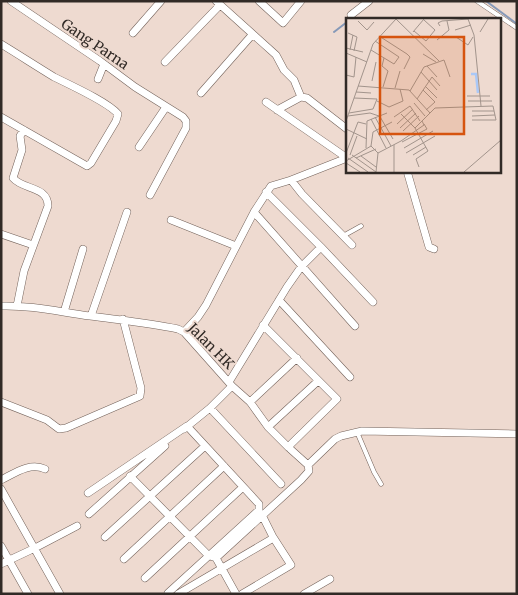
<svg xmlns="http://www.w3.org/2000/svg" width="518" height="595" font-family="Merriweather,serif">
<rect width="100%" height="100%" fill="#eedad0"/>
<g fill="none" stroke-linecap="round" stroke-linejoin="round">
<path stroke="#8699b8" stroke-width="2" d="M486,1L517,24
M334,32L347,22"/>
<defs>
<path id="service" d="M477,1L517,28
M343,236L361,226
M357,432L374,472L381,484"/>
<path id="minor" d="M11,1L100,61L135,87L183,117L186,121V128L150,195
M216,1L276,55L284,70L294,80L301,97L307,98L347,129
M259,1L283,23L301,1
M351,15L369,1
M133,33L161,1
M1,44C19,55 36,66 54,77C70,85 108,102 118,114L116,121L91,163L87,166L1,117
M165,62L220,5
M98,79L104,64
M201,93L252,35
M266,102L347,158
M277,110L301,97
M139,147L166,107
M407,171L429,247L434,249
M291,180L347,158
M266,192L321,247
M254,212L355,326
M171,220L236,246
M1,234L33,245
M279,300L350,377
M1,306C31,305 60,312 90,316C119,320 149,323 178,329L184,332L232,386L250,402L268,427L288,447L308,465
M17,306L24,271L48,206C48,186 23,190 13,178L22,150L20,136L24,130
M64,312L83,249
M91,316L127,212
M263,325L337,399L288,447
M184,332L198,317L206,305L254,212L271,186L291,180L302,194L352,245
M229,382L287,287L301,267L321,247L373,302
M1,402L47,420L59,429L66,428L140,396L141,388L123,319
M250,402L297,358
M210,408L281,484
M268,427L318,381
M184,429L210,408L232,386
M130,476L208,555L216,558L236,594
M1,480C15,473 30,462 45,469
M1,489L60,594
M88,493L187,426L259,504V510L168,593
M89,514L165,446
M105,537L205,446
M1,546L28,594
M216,558L301,480L309,471L308,465L335,439L341,436L362,431L517,434
M124,559L224,466
M1,564L35,548L77,526
M145,578L243,487
M178,594L270,540L273,537L262,515
M242,594L291,565L273,537
M304,594L330,579"/>
</defs>
<use href="#service" stroke="#73625a" stroke-width="5"/>
<use href="#minor" stroke="#73625a" stroke-width="8"/>
<use href="#service" stroke="#fff" stroke-width="4"/>
<use href="#minor" stroke="#fff" stroke-width="7"/>
</g>
<g text-anchor="middle" stroke-width="4" stroke-linejoin="round" paint-order="stroke">
<g font-size="14" fill="#312a26" stroke="#eedad0">
<text transform="translate(95 44) rotate(34)" y="5">Gang Parna</text>
<text transform="translate(211 346) rotate(45)" y="5">Jalan HK</text>
</g>
</g>
<g transform="translate(346 18)">
<rect width="155" height="155" fill="#eedad0"/>
<path fill="none" stroke="#aac8f7" stroke-width="2.5" d="M125,56H130L132,75"/>
<path fill="none" stroke="#a2948c" stroke-width="1" d="M50,1L93,43M122,1L128,17L135,88M12,3L21,12L28,4M94,8L92,5L96,3L122,1M109,12L125,7M68,13L80,23L89,12L78,2M67,14L78,1M134,14L142,1M2,15L11,19L8,33M33,18L61,36M110,19L122,27L127,19M91,22L103,12L101,3M0,30L17,34M4,32L7,17M25,32L48,46L53,39L29,23M0,35L21,44M77,36L90,44M81,48L98,42L104,59M58,51L64,39L61,36M75,54L91,72M0,57L8,59L10,39M26,63L30,44M12,68L63,72L84,95M79,68L91,80M37,69L42,53L36,48L38,40M49,70L54,53M77,72L89,84L80,92M64,73L78,49L81,48L91,59M10,74L25,75M121,78H144M71,81L86,59L94,68M31,83L43,89L57,83L54,71M122,83H146M68,85L79,98M126,93H148M3,95L27,91L31,81L8,80M55,96L69,110L82,133L70,141L73,149M33,97L47,121M2,98L24,95L33,98M126,98L149,97M29,99L45,128M48,99L64,88L74,103M25,101L40,130M0,103L27,26L50,1M51,106L67,91M54,110L70,95M69,110L89,90L147,88L150,102H126M0,111L21,121M57,113L73,98M56,124L81,111L78,106M48,127V154M25,128L27,114L46,104M20,130L21,103L41,95M58,130L87,113M0,135L12,104L20,106M32,135L55,123L78,107L76,103M60,135L89,118M4,137L11,118M6,137L30,154M67,137L80,129M15,138L30,149M2,140L22,154M10,140L30,131M0,143L25,128L32,135M0,145L14,154M30,154L32,135M118,154L155,122"/>
<path fill="#d6540f" fill-opacity="0.15" stroke="#d6540f" stroke-width="2.5" d="M34,19H118V116H34Z"/>
<rect width="155" height="155" fill="none" stroke="#312a26" stroke-width="2.5"/>
</g>
<rect width="518" height="595" fill="none" stroke="#312a26" stroke-width="5"/>
</svg>
